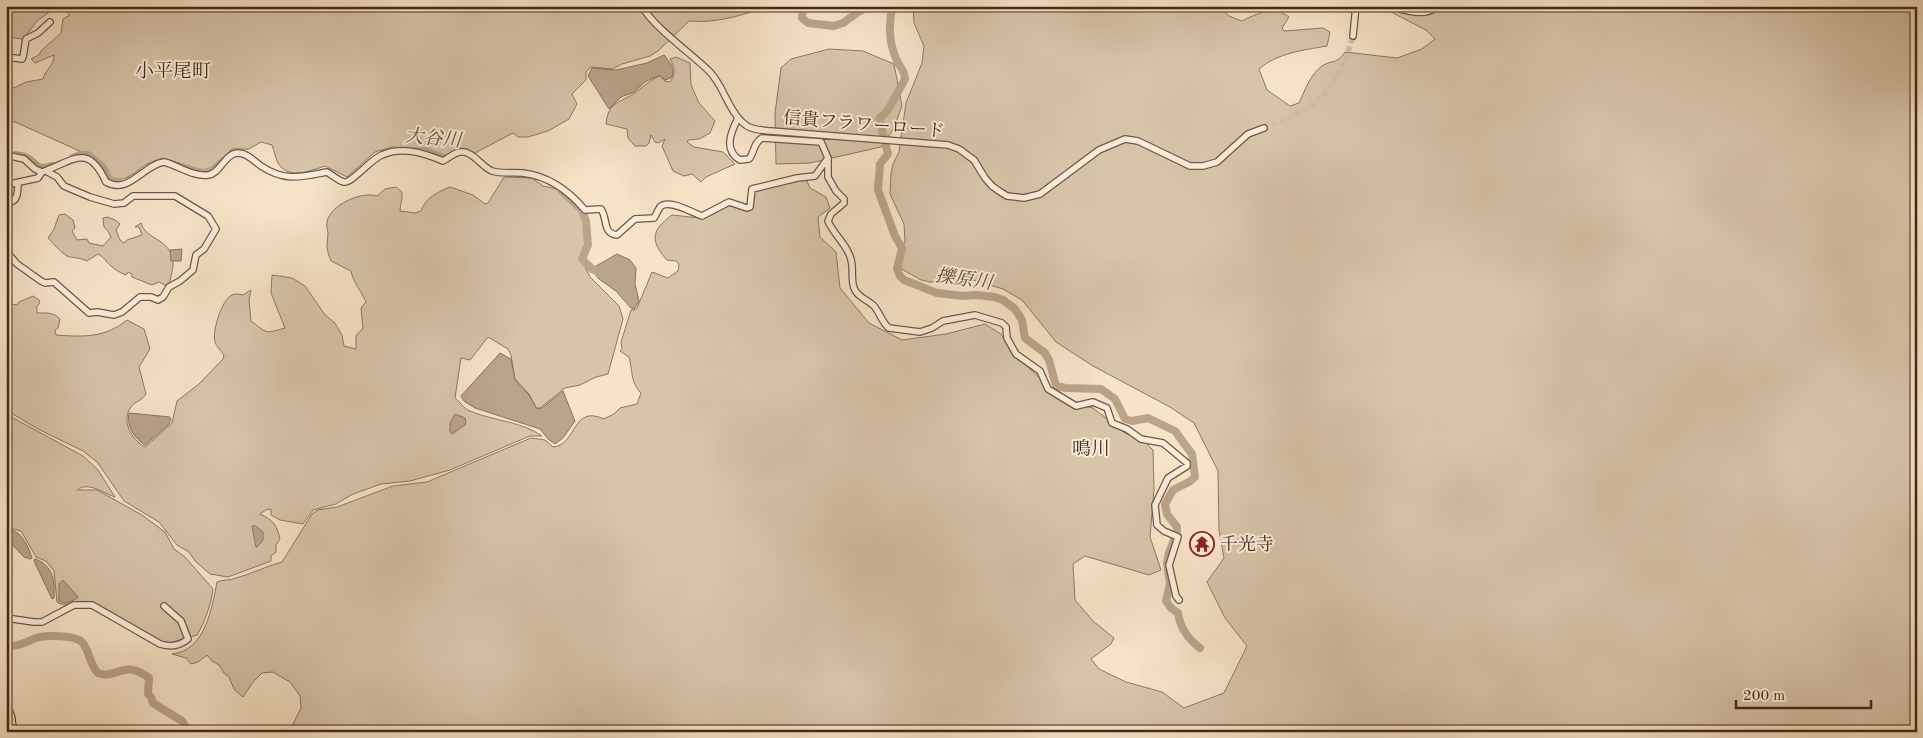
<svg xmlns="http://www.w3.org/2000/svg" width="1923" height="738" font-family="'Old Standard TT','Noto Serif JP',serif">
<rect width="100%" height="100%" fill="#f7e3c7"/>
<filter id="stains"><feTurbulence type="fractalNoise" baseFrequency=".004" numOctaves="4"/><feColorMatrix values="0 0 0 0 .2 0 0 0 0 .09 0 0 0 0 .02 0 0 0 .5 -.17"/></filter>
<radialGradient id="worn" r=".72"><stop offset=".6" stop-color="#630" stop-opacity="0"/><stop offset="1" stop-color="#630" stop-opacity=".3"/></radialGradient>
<path fill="#d8c4a9" stroke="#8e775e" d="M7,6H54V9L38,20L23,39L6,37Z
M59,6H764L761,9C735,17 716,23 689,21L658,51L650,56L622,64L612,69L591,67L586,72V80L572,94L577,104L569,119L548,131L528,137H518L513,133L475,153L464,149L446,155H438L429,150L392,147L375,152L347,177L325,166C310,171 286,181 277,161C275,156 274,150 272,145L261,142L249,149H232L212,169L206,171L162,158C157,160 151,162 147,164C135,171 126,183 111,179L104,168L93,157L15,122H8L7,117L9,111L6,110V84L9,82L14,88L26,82L43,79C46,68 54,66 54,55L35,63L31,59L39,55L41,51L61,33L63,19L70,15Z
M913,6H1217L1229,16L1242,21C1257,13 1275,6 1289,17L1282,28L1284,31L1323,28L1330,32L1327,46C1304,50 1277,53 1259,69L1267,90L1290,106L1299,103C1305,90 1310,75 1322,66C1333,59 1336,65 1345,52L1397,58L1422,49L1435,39L1426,30L1389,11L1388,6H1917V732H289L301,708L300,696L290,682L281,677L273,672L262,673L253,682L243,697L234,689L229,677L224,673L219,665L212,661L207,655L198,662L191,664L186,658L172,654C205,651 212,608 217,582C223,579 230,581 236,578C252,574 266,566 282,562L312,514L318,510L337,507L393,486L427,482L531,438L545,440L553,447C577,445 572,404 604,419L614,414L620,408L637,404L641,393C630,382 633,371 629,357L620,351L622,349L621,342L631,310H634L637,308L652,272L668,278L678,271L679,264L676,261L667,260C649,240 652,230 672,215L700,218L726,204L748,211L751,209L755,189L801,180L807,181L810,188L826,197L830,208L818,217L820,237L836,252L840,288L869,323L902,340L946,334L985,324L1001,334L1013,353L1065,402L1093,408L1125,433L1145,442L1153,450L1154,489L1150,537L1161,570L1149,575L1085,556L1073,564L1075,600L1093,621L1114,638L1111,644L1091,659L1099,669L1126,682L1162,692L1184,708L1224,693L1247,646L1225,618L1207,582L1224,558L1219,530L1218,471L1194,423L1170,407L1093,366L1056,342L1022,300L1003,289L973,280L930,282L921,280L898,267V254L905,242L904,224L890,194L891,173L893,164L899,152L906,103L922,63L924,46L914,23Z
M829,49L863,51L894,64L902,106L893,130L881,147L810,163L776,164L775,113L781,68L791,59Z
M676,57L690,63L691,85L699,103L715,121L710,133L699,139L688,140L687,142L694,147L723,152L735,164L706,177L701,182L692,174L684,176L673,171L662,146L665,139L658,143L655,142L651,135L649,143L646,146H635L628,138L627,129L606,124C608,101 621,103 636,92C644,86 650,81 659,76L665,81L670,82C676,74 675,68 670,59Z
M504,177L532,178L543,186L557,189L581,211L584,219L587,244L581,258L590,277L619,306L623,319L608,374L596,377L580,385L565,388L540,408H536L529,394L515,379L511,355L508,349L488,337L470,360L461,358L455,398C460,402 464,409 470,411C493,421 521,421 542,436H530L450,470L410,481L381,484L353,494L336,504L313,510L303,524L280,520L271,515V509L266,510L260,514C273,520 277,525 280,539L276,545V552L271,556V561L228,577L210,574L195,561L189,552L177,545L159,522L124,501L98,463L83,451L38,429L6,410V303L17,305L19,302L33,296L39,300L40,303L37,306V313C45,313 54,312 60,319L58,328L55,330L56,335C83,337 105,338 127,320L144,329L150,349L139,367L146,394C142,401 135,401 131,407C121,420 131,440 145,447L172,423L177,401L199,384L223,359L224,355C221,351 216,346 215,342C212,331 221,304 229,297C233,293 238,294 243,295L251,290L249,300L251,321C268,333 263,334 285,328L271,293L272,275L292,278L305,286L325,315L335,323L342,335L344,346L356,349V336L363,328L361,308L366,302C361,291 353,282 351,271L331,261C329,256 327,250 327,246C327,242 328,238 328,234C328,230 326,226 327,222C330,205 361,191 377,196L385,189L396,187L402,192C403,199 400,204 400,211L415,213L421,211C425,198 438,192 450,187L473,195L485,204L488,203Z
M65,214L73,220L75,228L72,231L77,240L87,239L89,243L103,246L111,237L108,231L104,227L103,218L108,217L115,220L120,224L116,230L120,240L124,243L127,240L142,235L139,227H135L141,223C146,240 169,238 173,260C174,269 170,276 170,283L167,286L159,282L152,285L132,277V274L128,272L126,275C121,273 115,270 111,266C105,261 105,258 98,254L87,261C79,257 71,258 67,256C60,252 53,243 48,238L54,229L59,215Z
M6,414L83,456L98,470L115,497C103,493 88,481 77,490H97L142,515L165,532L174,549L185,557L213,589C211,604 205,622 197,635L170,643L162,642L100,606C93,603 85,600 76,602C69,603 64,607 57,602L54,571L46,561L36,557L21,531L6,527Z"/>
<path fill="#baa48a" stroke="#8a735b" d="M664,55C670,62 676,70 671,78L665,80L660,75L645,82L634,92L621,97L609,109L588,76L592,68L616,70L647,63Z
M182,249L181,261H171L170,250Z
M617,254L630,260L636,268L635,284L639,301L634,309L631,308L616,291L599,279L591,269Z
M500,353L511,359L515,380L529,395L537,409L542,408L563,391L575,421L563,438L555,444L548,439L540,429L475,408L464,401L461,396Z
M129,413L170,417L171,420L168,425L145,445C135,439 126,426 129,413Z
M455,414L465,418L466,421L465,425L452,434L450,432V423Z
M252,526H256L263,532V540L257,547H256Z
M6,529C22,530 28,546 32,558L30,559L24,557L6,538Z
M35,559C53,565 55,581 54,598L52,599L34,561Z
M63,580L78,597C73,601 65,605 59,601V584Z"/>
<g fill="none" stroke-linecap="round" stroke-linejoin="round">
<path stroke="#baa48a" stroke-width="8" d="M803,6L802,18L808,23L834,26L843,23L858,12L870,6
M892,6C889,28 888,40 897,61C900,67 905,71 905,79L888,110L879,119L888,154L880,164L878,190L895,236L902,248L897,269L900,276L904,280L937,293L963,296L977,295L994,297L1003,300L1015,309L1022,320L1025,338L1045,353L1049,360L1056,386L1066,388L1101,389L1115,399L1125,419L1132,421L1148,418L1175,431L1192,454L1195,477L1189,482L1173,490L1165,504L1167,514L1177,527V532L1169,553L1167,563L1170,584L1166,601L1171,608L1178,613C1180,628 1188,639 1200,648
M414,151H425L444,158
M16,155C19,156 22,156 25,157C38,162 34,172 52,166
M73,158L80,155H88C93,159 101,164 104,169C108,177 107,181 118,182
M182,167C202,173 206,178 222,162
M562,191L582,210L586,221L588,245L582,259L592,269L599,272
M6,647C18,647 26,642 36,638C45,635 75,635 82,642C90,651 89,664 98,673C118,680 123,658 149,678L148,694L151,697L153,703L182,721L189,732"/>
<path stroke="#d3bea3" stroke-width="5.5" stroke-dasharray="5.5 3" stroke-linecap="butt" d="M1264,128C1319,107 1336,93 1353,36"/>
<defs>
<path id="minor" d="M642,6C652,26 692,54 709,71C724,86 727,108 742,122C750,130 760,130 771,131L948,145L959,149L974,160L985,178L992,186L999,191L1007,196L1024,198L1040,194L1099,150L1125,139L1138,141L1190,166H1203L1217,162L1248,134L1264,128
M1348,6L1355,11
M1388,6C1406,10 1423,18 1439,6
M1353,36L1356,6
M6,57L22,59L23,57L26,39L38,33L50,22
M738,118C731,132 723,150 740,160L749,159C755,152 753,143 762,138L821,142L828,158V177L836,191L844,199V203L831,214L828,221C833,233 844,242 849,254C855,265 850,277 854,288C857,297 867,299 874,306C880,313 882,323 889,328L920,332L932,328L943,321L975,315L1002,323L1006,327L1007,338L1016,354L1040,371L1048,389L1076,406L1093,402L1107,408L1112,423L1127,429L1141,439L1163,443L1187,463V466L1168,478L1155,505L1157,525L1164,531L1178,537L1169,565L1176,596L1179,600
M6,155L24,159L35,169L42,172
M6,185L38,178L42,172C75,160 88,143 106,182C129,195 143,165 164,162C177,165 193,177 208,175C220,174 225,153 238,153C247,153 254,161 261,166C285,182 301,177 327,172C332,175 339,181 344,182C351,184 372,158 382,155C402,146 424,153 443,161C449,158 453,153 460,152C472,150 482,167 492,171C502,174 513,172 523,173C548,176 569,191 585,210L601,209C608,219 602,233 617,235L635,219L654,218C656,215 658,210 660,207C668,198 693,213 702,216L729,202L747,208L750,207L752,189L797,178L815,176L828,158
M6,202C18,204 18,191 18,183
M6,251L17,264L41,281L45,283L54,282L89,313L97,312L114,315L122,312L140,297H151L158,300L163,297L169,287L180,281L193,270L196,255L204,249L216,229L208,216L175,196H133L124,203L114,204L90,197L64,186L57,177L46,171
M6,618L34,622H42L74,605H92L160,644C170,647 180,646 188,639L181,621L164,606"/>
<path id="highway" d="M6,707L10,717L12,732"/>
</defs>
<use href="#minor" stroke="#705841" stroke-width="8"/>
<use href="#highway" stroke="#432a14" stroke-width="11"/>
<use href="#minor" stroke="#faeddb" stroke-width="5.5"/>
<use href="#highway" stroke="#f7e3c7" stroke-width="9"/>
</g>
<defs>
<symbol id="temple-ring" viewBox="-11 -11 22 22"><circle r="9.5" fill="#faeddb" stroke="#8f2418" stroke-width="1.5"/><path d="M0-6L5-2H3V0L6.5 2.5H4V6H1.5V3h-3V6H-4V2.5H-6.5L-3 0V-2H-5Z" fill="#8f2418"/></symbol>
</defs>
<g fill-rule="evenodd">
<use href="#temple-ring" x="1188" y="530" width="28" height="28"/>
</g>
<g text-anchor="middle" stroke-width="4" stroke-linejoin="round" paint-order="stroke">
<g font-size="18" fill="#432a14" stroke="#faeddb">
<text transform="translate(864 124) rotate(5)" y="6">信貴フラワーロード</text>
</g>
<g font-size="18" fill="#432a14" stroke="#faeddb" text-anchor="start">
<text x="1220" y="550">千光寺</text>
</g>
<g font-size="19" fill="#432a14" stroke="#faeddb">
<text x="173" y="77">小平尾町</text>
<text x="1091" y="455">鳴川</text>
</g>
<g font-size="19" font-style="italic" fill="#674f37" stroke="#faeddb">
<text transform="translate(433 137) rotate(5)" y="7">大谷川</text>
<text transform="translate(964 278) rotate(8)" y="7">擽原川</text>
</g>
</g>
<rect width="1923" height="738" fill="none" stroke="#f7e3c7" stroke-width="25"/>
<rect x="8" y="8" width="1908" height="723" fill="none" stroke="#432a14" stroke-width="2.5"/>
<rect x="12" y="12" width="1898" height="713" fill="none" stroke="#432a14"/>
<path d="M1736 700v8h135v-8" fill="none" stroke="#432a14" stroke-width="2.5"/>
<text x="1743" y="700" font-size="15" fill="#432a14" stroke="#faeddb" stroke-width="4" paint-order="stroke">200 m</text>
<rect width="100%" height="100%" filter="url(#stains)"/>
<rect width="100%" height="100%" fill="url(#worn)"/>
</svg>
